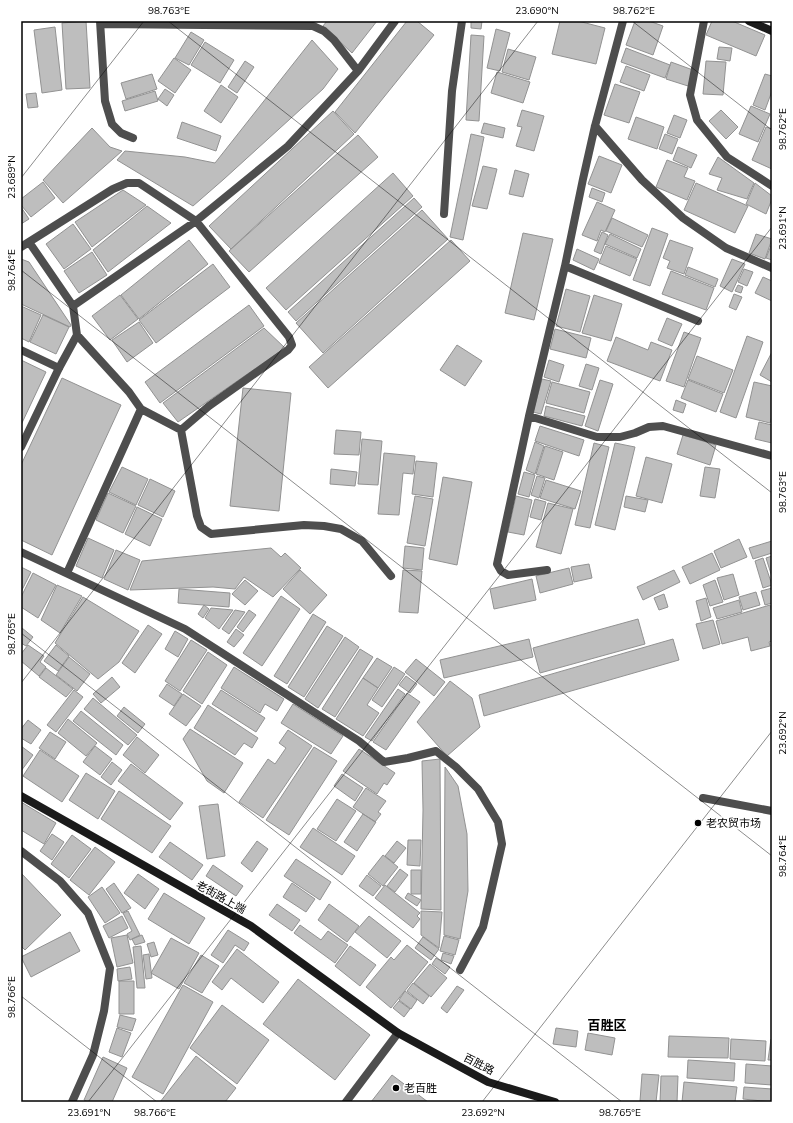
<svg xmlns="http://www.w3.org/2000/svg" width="793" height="1123" font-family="Mulish,'Noto Sans SC',sans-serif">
<rect width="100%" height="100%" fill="#fff"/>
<path fill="#bebebe" stroke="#929292" d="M86,21L90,88L66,89L62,23Z
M327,21H377L352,53L323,26Z
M407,21H417L434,35L355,133L335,112Z
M471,21H482L481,29L471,28Z
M560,21H578L605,28L596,64L552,54Z
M635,21H649L663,26L653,55L626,45Z
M712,21H732L765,35L756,56L706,35Z
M55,27L62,90L42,93L34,30Z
M496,29L510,33L500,71L487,68Z
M191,32L204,40L189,65L175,58Z
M471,35L484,36L479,121L466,120Z
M312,40L338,69L323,89L224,179L193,206L117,160L125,151L185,157L215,163Z
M205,42L234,60L220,83L191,65Z
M719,47L732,48L730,61L717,59Z
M626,48L670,65L665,78L621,62Z
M508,49L536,57L529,80L502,72Z
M174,58L191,70L175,93L158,81Z
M245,61L254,67L237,93L228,87Z
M706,61L726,62L723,95L703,94Z
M671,62L693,70L688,86L666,79Z
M626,66L650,75L644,91L620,82Z
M497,72L530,82L523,103L491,93Z
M152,74L157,89L126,99L121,83Z
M765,74L772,76V91L765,110L753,105Z
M615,84L640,92L629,123L604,115Z
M221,85L238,97L221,123L204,111Z
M165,89L174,95L167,106L158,99Z
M155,91L158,101L125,111L122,101Z
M36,93L38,107L28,108L26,94Z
M751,106L770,114L758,142L739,134Z
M522,110L544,116L534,151L516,146L522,127L517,126Z
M721,110L738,127L726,139L709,121Z
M333,111L354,134L231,249L209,226Z
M674,115L687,120L680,138L667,133Z
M636,117L664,127L657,149L628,139Z
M182,122L221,136L216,151L177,138Z
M484,123L505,128L503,138L481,133Z
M766,127L772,129V169L752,160Z
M92,128L110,147L122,151L63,203L43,180Z
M471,134L484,137L463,240L450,237Z
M665,134L678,139L672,154L659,149Z
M358,135L378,157L249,272L229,251Z
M678,147L697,155L691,168L673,160Z
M599,156L622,165L611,193L588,184Z
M718,157L754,183L747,199L717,190L722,178L709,174Z
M667,160L688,168L684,177L695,181L687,200L656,187Z
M483,166L497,169L487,209L472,206Z
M515,170L529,174L523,197L509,194Z
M393,173L413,196L286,310L266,288Z
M43,182L55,198L31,217L21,205V199Z
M696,183L748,206L735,233L684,210Z
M755,183L772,196V199L766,214L746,204Z
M592,188L605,193L602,202L589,197Z
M123,190L146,205L92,247L75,222Z
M414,198L422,207L296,321L288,312Z
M597,202L615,210L605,232L601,230L597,241L582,235Z
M147,206L171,223L108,272L93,250Z
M21,207L29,219L21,224Z
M422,210L448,239L323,353L296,323Z
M612,218L648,235L642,247L606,231Z
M73,224L91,249L64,269L46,244Z
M652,228L668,234L650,286L633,280Z
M602,232L608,235L601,254L594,251Z
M523,233L553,239L534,320L505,313Z
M610,234L641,249L637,258L605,244Z
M756,234L772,239L765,259L749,253Z
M189,240L208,264L139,319L121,295Z
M451,240L470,261L328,388L309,367Z
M670,240L693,248L684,274L667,268L670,261L663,258Z
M772,243V260L766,258Z
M606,246L637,259L630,276L599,263Z
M577,249L599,259L594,270L573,260Z
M92,252L107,275L79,293L64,271Z
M21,259L29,262L71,325L70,327L21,304Z
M732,259L745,264L732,292L720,286Z
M213,264L230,287L156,343L139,320Z
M688,267L718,279L715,287L685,275Z
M744,269L753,272L747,286L738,282Z
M671,271L714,288L706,310L662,294Z
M763,277L772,281V301L755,293Z
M738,285L743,287L741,293L735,291Z
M566,289L590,296L580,332L556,326Z
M734,294L742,297L736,310L729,307Z
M120,295L138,319L110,340L92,316Z
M594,295L622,304L611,341L582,333Z
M249,305L264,326L160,403L145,382Z
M21,306L41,315L29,342L21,338Z
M43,315L69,327L56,354L30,342Z
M667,318L682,324L672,346L658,340Z
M139,322L153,343L127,362L112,340Z
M264,328L285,348L178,422L163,403Z
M555,329L591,338L586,358L550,349Z
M684,332L701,338L684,387L666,381Z
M747,336L763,342L736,418L720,412Z
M616,337L648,350L651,342L672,350L660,381L607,361Z
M457,345L482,361L465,386L440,370Z
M772,352V382L760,375Z
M697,356L733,370L724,393L688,379Z
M21,360L46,372L21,425Z
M549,360L564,365L559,382L544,377Z
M586,364L599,368L592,390L579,386Z
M62,378L121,405L52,555L21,540V465Z
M542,379L551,381L541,414L533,412Z
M600,380L613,384L598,431L585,426Z
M688,380L723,394L716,412L681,398Z
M552,382L590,392L584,413L546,403Z
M754,382L772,386V416L770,423L746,417Z
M243,388L291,393L279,511L230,506Z
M676,400L686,404L683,413L673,410Z
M546,406L585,416L582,426L544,416Z
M759,422L772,425V443L755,439Z
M540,426L584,440L579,456L535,441Z
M336,430L361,432L359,455L334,454Z
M683,435L716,445L710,465L677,454Z
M362,439L382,441L378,485L358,484Z
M535,442L544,446L535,474L526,470Z
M594,443L609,447L590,528L575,525Z
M615,443L635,447L615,530L595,525Z
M545,446L563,452L554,480L536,474Z
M384,453L415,456L413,474L403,473L399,515L378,514Z
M646,457L672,464L662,503L636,496Z
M416,461L437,463L433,497L412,494Z
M122,467L148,479L136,505L109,492Z
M705,467L720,469L715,498L700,496Z
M331,469L357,472L355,486L330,484Z
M524,472L535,475L529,497L518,494Z
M537,476L545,478L539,498L531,495Z
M443,477L472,482L457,565L429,559Z
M150,479L175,491L163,517L138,505Z
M546,480L581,491L575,509L540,498Z
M108,493L136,506L123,533L96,520Z
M415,496L433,499L425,546L407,543Z
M516,496L532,500L524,535L508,532Z
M626,496L648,500L645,512L624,507Z
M535,499L546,502L541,520L530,517Z
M548,503L573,509L561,554L536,547Z
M137,507L162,519L150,546L125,534Z
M88,538L114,550L102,578L76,566Z
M739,539L747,557L721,568L714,551Z
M772,541V553L753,559L749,548Z
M405,546L424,548L422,570L403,568Z
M271,548L281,557L285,553L301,568L273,597L244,577L235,589L213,587L130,590L142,561Z
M116,550L140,560L128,590L104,579Z
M712,553L720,570L690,584L682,567Z
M772,556V577L766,558Z
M763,558L772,585L763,588L755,561Z
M589,564L592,578L574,582L571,567Z
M21,567L31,572L21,592Z
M569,568L573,584L540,593L536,576Z
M300,570L327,595L310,614L283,589Z
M403,570L422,571L418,613L399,612Z
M674,570L680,582L643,600L637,587Z
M33,573L56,585L38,618L21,607V597Z
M733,574L739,595L724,600L717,578Z
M532,579L536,600L494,609L490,589Z
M245,580L258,591L245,605L232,594Z
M715,580L723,602L710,606L703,585Z
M57,585L82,596L60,633L41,620Z
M772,588V603L765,605L761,591Z
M179,589L230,593L229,607L178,603Z
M756,592L760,605L743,610L739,597Z
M664,594L668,607L659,610L654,598Z
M281,596L300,609L262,666L243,653Z
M83,597L139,631L119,662L98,679L55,643Z
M706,598L711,617L701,621L696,601Z
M739,600L742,612L717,619L713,608Z
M204,605L209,609L203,618L198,614Z
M770,605L772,612V641L769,642L770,646L751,651L748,637L722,644L716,621Z
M211,608L233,610L219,629L205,618Z
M235,610L245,612L229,634L222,629Z
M249,610L256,615L243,632L237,627Z
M313,614L326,622L287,684L274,676Z
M638,619L645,644L540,673L533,648Z
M713,620L720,644L703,649L696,624Z
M148,625L162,634L135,673L122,663Z
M327,626L343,636L304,697L288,687Z
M22,628L33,637L26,646L21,643Z
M236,629L244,635L234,647L227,642Z
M175,631L188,639L178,657L165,649Z
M345,637L359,647L318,708L305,699Z
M529,639L533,657L444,678L440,660Z
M673,639L679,660L484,716L479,695Z
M191,640L207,650L180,691L165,681Z
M28,645L44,656L40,662L46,667L39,676L21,661V654Z
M56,645L69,656L58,671L44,661Z
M360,649L373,657L335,717L322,709Z
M208,652L227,665L202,704L183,691Z
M69,657L90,674L77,691L56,675Z
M377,658L392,667L378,688L363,678Z
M416,659L445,682L434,696L405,672Z
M234,667L284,699L277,711L265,704L260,713L221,688Z
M394,667L405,674L382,707L372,700Z
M46,668L73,689L66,697L39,677Z
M406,676L417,684L410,693L399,685Z
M112,677L120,687L101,703L93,694Z
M363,678L378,688L367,705L379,713L363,736L336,719Z
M450,681L472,698L480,727L447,756L417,722Z
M167,684L182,694L174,706L159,696Z
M398,689L405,694L372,741L365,737Z
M74,690L83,697L56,732L47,725Z
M221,690L265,718L256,732L212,704Z
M407,693L420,702L386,750L373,742Z
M183,694L201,706L186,726L169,714Z
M93,698L137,735L128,745L84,709Z
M293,704L343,736L331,754L281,723Z
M208,705L258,738L252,748L244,743L235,755L194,728Z
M124,707L145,724L138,733L117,716Z
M81,711L123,745L116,755L73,721Z
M68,719L97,743L86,756L58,733Z
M28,720L41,730L31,744L21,738V729Z
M190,729L243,763L224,793L207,781L183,739Z
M288,730L312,746L263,818L239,802L268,759L275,764L286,748L279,743Z
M50,732L66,742L55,759L39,748Z
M137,737L159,755L145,773L123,755Z
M21,746L33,755L21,771Z
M95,746L112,759L100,775L83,762Z
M314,747L337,761L289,835L266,820Z
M359,749L395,773L387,785L384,783L377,794L343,771Z
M40,750L79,776L62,802L23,776Z
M440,759L441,910L421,909L423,810L422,761Z
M112,762L122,770L111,785L101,777Z
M131,764L183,803L170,820L118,781Z
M445,767L458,786L467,834L468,891L460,939L444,935Z
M86,773L115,791L98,819L69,800Z
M342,774L363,788L355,801L334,786Z
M366,788L386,801L378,812L381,814L375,822L353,807Z
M119,791L171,826L152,853L101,819Z
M337,799L356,811L336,841L317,829Z
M21,802L56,823L44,844L21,830Z
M218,804L225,856L207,859L199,806Z
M363,814L376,822L357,851L344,842Z
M313,828L355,856L342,875L300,847Z
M52,834L64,842L52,860L40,851Z
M72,835L91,849L69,878L51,864Z
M408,840H421L420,866L407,865Z
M257,841L268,849L252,872L241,863Z
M397,841L406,848L394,863L385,856Z
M170,842L203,865L192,880L159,857Z
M95,847L115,862L89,895L70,880Z
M383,855L398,867L383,886L368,874Z
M296,859L331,882L320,900L284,876Z
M213,865L243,886L236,896L206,876Z
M400,869L408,875L395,892L387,886Z
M411,870H421V894H411Z
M21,873L61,915L25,950L21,946Z
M138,874L159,889L145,909L124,893Z
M367,875L381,886L373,896L359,886Z
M114,883L131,908L122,913L106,889Z
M292,883L315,899L306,912L283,897Z
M385,885L420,913L417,916L420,919L413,928L375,898Z
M102,887L120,913L105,923L88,897Z
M164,893L205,918L189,944L148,919Z
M408,893L421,900L417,906L405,898Z
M277,904L300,920L292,931L269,915Z
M329,904L359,926L347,942L318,920Z
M128,911L140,935L130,940L127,934L132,931L123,913Z
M421,911L442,912L439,948L421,935Z
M122,916L128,928L109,938L103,926Z
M369,916L401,941L387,958L355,932Z
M300,925L321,940L328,931L348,945L335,963L294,933Z
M228,930L249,943L244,951L235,945L223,963L211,955Z
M70,932L80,951L31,977L21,957Z
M127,935L133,963L117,967L111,938Z
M142,935L145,942L135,945L132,939Z
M444,936L459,940L455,955L440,951Z
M423,937L439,949L431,960L415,948Z
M171,938L199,953L179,989L151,973Z
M154,942L158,955L151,957L147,944Z
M407,945L428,962L391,1008L366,987L391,957L394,960Z
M141,946L145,988H137L133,947Z
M350,946L376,965L360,986L335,966Z
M237,949L279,982L263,1003L231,978L222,990L212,982Z
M443,953L454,956L451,964L441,960Z
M149,954L152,978L146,979L143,955Z
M201,955L219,966L202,993L184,983Z
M436,958L450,967L445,974L432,964Z
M430,964L447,978L431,997L414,983Z
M130,967L132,979L118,981L117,969Z
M298,979L370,1035L335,1080L263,1024Z
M119,981H134V1014H119Z
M413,983L429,996L423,1004L407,991Z
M183,985L213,1002L163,1094L132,1077Z
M457,986L464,990L447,1013L441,1008Z
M405,991L417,1000L411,1009L399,1000Z
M399,1001L410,1009L404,1017L393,1008Z
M222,1005L269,1040L237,1084L190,1048Z
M120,1015L136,1019L132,1031L117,1027Z
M117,1028L131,1033L122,1057L109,1052Z
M556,1028L578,1031L576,1047L553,1044Z
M588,1033L615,1038L612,1055L585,1050Z
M669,1036L729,1038L728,1058L668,1057Z
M731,1039L766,1041L765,1061L730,1059Z
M771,1039H772V1060H768Z
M196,1056L236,1088L225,1102H160Z
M103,1057L127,1068L112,1102H88L84,1100Z
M688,1060L735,1063L734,1081L687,1078Z
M746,1064L772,1066V1085L745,1083Z
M642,1074L659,1075L656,1102L640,1101Z
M392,1075L428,1102H371Z
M661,1076H678L677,1102H660Z
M684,1082L737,1087L735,1102H682Z
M744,1087L772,1089V1102L743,1099Z"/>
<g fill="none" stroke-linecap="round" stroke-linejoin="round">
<path stroke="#4e4e4e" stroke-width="8" d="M21,350L59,368
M703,798L772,811"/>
<path stroke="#4e4e4e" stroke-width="8" d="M100,21L105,101L112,124L121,133L133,138
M704,21L690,95L697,120L727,157L772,186
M101,24L313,26L324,31L334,40L358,71
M595,126L642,180L683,218L726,248L772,268
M444,214L452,91L462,21
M29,242L73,306L77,335L129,392L141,409L181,430
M21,247L113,189L127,183H139L196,221L289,337L292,345L288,350L209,406L181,430
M565,266L698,321
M73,306L196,221L288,146L358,71L395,21
M529,416L597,437H620L635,433L649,427L663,426L772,456
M181,430L197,516L201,527L211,534L304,525L324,526L341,529L362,541L391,576
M21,447L59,368L77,335
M21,552L185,629L359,741L384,762L408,758L436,751L456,767L478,789L498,822L502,844L483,927L460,970
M547,570L508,575L501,571L497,564L529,416L565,266L583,179L595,126L623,21
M67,573L141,409
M21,851L60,881L88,913L110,968L104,1011L93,1055L72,1102
M346,1102L398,1033"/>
<path stroke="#1b1b1b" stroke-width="8" d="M749,21L772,31
M21,796L251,926L398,1033L488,1082L555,1102"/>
</g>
<path fill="none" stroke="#000" stroke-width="1" stroke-opacity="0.45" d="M168,21L772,493M632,21L772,130M21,178L144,21M21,270L772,856M21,633L622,1102M21,683L538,21M21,996L157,1102M88,1102L772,227M482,1102L772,731"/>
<g fill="#000" stroke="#fff" stroke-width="1.5">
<circle cx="698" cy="823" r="4"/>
<circle cx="396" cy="1088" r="4"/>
</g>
<g text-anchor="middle" stroke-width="3.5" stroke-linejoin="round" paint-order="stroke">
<g font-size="11" fill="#000" stroke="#fff" text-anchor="start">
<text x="706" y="827">老农贸市场</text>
<text x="404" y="1092">老百胜</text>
</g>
<g font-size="11" fill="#000" stroke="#fff">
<text transform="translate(221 897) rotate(29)" y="4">老街路上端</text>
<text transform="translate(479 1064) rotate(27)" y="4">百胜路</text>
</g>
<g font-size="13" font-weight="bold" fill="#000" stroke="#fff">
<text x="607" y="1030">百胜区</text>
</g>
</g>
<rect width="793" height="1123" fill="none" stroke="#ffffff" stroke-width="44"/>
<rect x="22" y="22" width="749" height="1079" fill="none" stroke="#000" stroke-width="1.5"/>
<g font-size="10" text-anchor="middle" fill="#000">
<text x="169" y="14">98.763°E</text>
<text x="537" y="14">23.690°N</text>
<text x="634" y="14">98.762°E</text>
<text transform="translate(782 129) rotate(-90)" y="4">98.762°E</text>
<text transform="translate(11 177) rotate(-90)" y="4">23.689°N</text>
<text transform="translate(782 228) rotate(-90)" y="4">23.691°N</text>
<text transform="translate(11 270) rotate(-90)" y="4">98.764°E</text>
<text transform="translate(782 492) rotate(-90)" y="4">98.763°E</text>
<text transform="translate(11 634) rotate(-90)" y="4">98.765°E</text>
<text transform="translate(782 733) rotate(-90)" y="4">23.692°N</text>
<text transform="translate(782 856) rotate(-90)" y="4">98.764°E</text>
<text transform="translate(11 997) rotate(-90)" y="4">98.766°E</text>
<text x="89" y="1116">23.691°N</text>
<text x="155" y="1116">98.766°E</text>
<text x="483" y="1116">23.692°N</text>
<text x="620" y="1116">98.765°E</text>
</g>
</svg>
